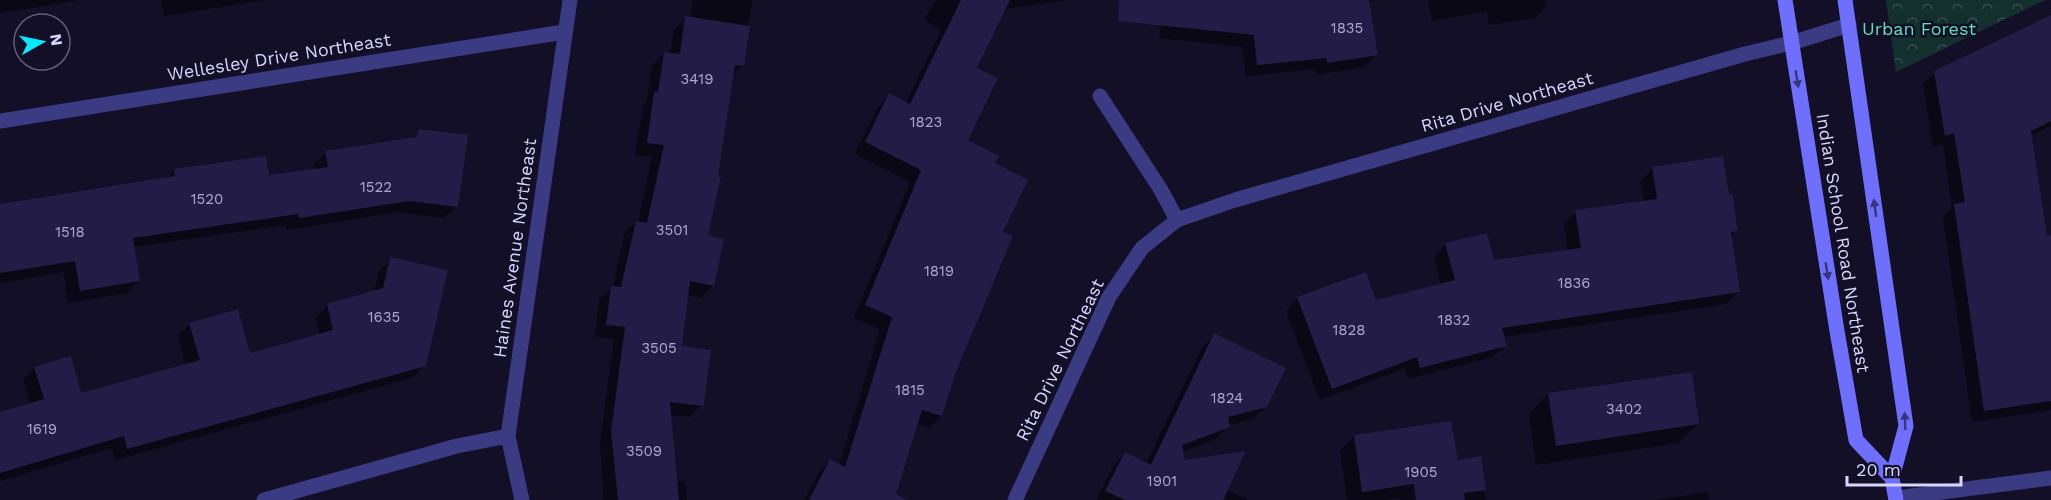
<svg xmlns="http://www.w3.org/2000/svg" width="2051" height="500" font-family="'Work Sans',sans-serif">
<defs>
<pattern id="forest-crowns" width="20" height="18" patternUnits="userSpaceOnUse" patternTransform="scale(1.5)"><rect width="20" height="18" fill="#13302e"/><path d="M2 6a3 3 0 1 1 6 0M12 15a3 3 0 1 1 6 0" fill="none" stroke="#354d4d"/></pattern>
</defs>
<rect width="100%" height="100%" fill="#120f26"/>
<path fill="url(#forest-crowns)" d="M1886,0H2045L1896,72Z"/>
<path fill="#0007" d="M0,0H80L0,13Z
M161,0H265L164,16Z
M693,0H752L743,65L732,76L706,237L713,286L700,298L687,295L680,347L702,405L690,417L670,415L676,481H685L687,500H604L600,444L614,339L595,337L599,300L613,288L624,234L636,222L638,223L652,157L635,155L643,106L647,101L652,65L665,53L670,54L674,30L686,18L690,19Z
M936,0H1068L1003,9L975,69L966,141L993,164L1001,232L941,416L929,428L916,423L894,495L896,500H804L818,473L830,461L839,465L880,329L854,318L910,182L854,154L878,107L890,95L906,103L941,30L924,19Z
M1163,0H1377L1368,2L1376,55L1364,67L1315,75V69L1246,76L1242,47L1159,38Z
M1428,0H1546L1547,5L1535,18L1489,25L1487,11L1432,21Z
M2051,15V126L2031,136L2046,237L2051,236V410L1972,422L1943,217L1952,208L1943,144L1933,147L1923,84L1935,72Z
M420,131L456,206L444,218L397,212L287,230L286,225L133,247L139,281L127,293L68,303L64,272L0,283V205L167,179L175,170L268,177L315,170L314,164L326,152L411,140Z
M1652,169L1727,195L1737,230L1730,237L1739,291L1727,304L1503,337L1506,345L1493,357L1408,379L1405,368L1320,400L1286,311L1298,298L1376,301L1441,285L1434,257L1446,245L1493,262L1568,251L1564,224L1576,212L1644,202L1640,181Z
M391,259L425,365L412,378L115,460L112,448L0,481V413L30,404L23,380L35,368L80,395L186,366L178,336L190,324L249,355L320,335L315,318L327,306L374,293L379,271Z
M1214,335L1266,406L1253,419L1228,425L1216,439L1182,452L1184,462L1226,489L1248,500H1096L1113,466L1125,454L1146,464L1202,347Z
M1548,394L1698,424L1678,443L1536,465L1529,414Z
M1354,436L1456,462L1479,458L1486,500H1400V498L1384,500H1347L1340,451Z
M1708,492L1709,500H1654Z"/>
<path fill="#231c47" d="M961,0H1010L977,68L998,78L968,140L999,156L995,163L1028,180L1003,232L1013,236L956,372L942,416L922,410L896,494L907,500H809L830,459L845,467L892,317L865,305L921,170L865,142L889,93L910,104Z
M1119,0H1369L1378,55L1327,63L1326,58L1257,65L1254,35L1118,21Z
M2051,15V121L2031,131L2047,236L2051,235V401L1984,411L1954,204L1965,202L1954,133L1945,136L1934,71Z
M685,16L750,26L744,66L735,65L718,176H721L708,235L724,239L714,286L690,281L682,346L711,350L704,406L670,402L679,500H618L611,431L625,327L606,325L611,286L621,287L636,221L647,223L664,145L647,143L654,92H658L664,52L680,54Z
M419,129L468,135L458,207L410,201L299,218L298,214L133,238L140,281L80,291L75,261L0,273V204L175,176L174,169L266,156L269,175L328,167L325,151L416,137Z
M1723,156L1729,194L1732,193L1738,231L1731,232L1740,292L1502,328L1507,346L1420,368L1417,357L1332,389L1297,297L1366,272L1376,300L1455,280L1445,243L1487,233L1494,260L1581,248L1575,210L1657,199L1652,167Z
M390,257L448,270L426,366L127,449L124,436L0,473V412L44,399L34,367L71,356L81,393L200,360L189,323L238,309L250,353L333,330L327,304L383,288Z
M1214,333L1286,368L1267,407L1228,417L1230,427L1182,445L1185,460L1246,451L1223,500H1125L1105,491L1125,452L1151,465Z
M1692,372L1699,424L1556,446L1548,393Z
M1451,421L1458,460L1481,456L1486,490L1464,493L1465,500H1416L1414,484L1362,492L1354,435Z"/>
<g fill="none" stroke-linecap="round" stroke-linejoin="round">
<path stroke="#3b3b84" stroke-width="15" d="M1100,96L1161,190L1177,220
M0,121L564,32
M1896,498L2051,478
M264,500L457,446L508,436
M522,500L508,436L570,0
M1015,500L1109,297L1142,248L1177,220L1235,200L1745,54L1791,43L1849,25"/>
<path stroke="#6e70fd" stroke-width="15" d="M1785,0L1837,331L1856,440L1892,478
M1845,0L1906,426L1892,478L1896,500"/>
</g>
<defs><path id="oneway-solid" d="M-6-.8H1V-3.2L6.5 0L1 3.2V.8H-6Z" transform="scale(1.5)"/></defs>
<g fill="#37367c">
<use href="#oneway-solid" transform="translate(1797 79) rotate(81)"/>
<use href="#oneway-solid" transform="translate(1875 208) rotate(-98)"/>
<use href="#oneway-solid" transform="translate(1827 271) rotate(81)"/>
<use href="#oneway-solid" transform="translate(1905 421) rotate(-92)"/>
</g>
<g text-anchor="middle" stroke-width="5" stroke-linejoin="round" paint-order="stroke">
<g font-size="15" fill="#aba7d0">
<text x="1347" y="33">1835</text>
<text x="697" y="84">3419</text>
<text x="926" y="127">1823</text>
<text x="376" y="192">1522</text>
<text x="207" y="204">1520</text>
<text x="672" y="235">3501</text>
<text x="70" y="237">1518</text>
<text x="939" y="276">1819</text>
<text x="1574" y="288">1836</text>
<text x="384" y="322">1635</text>
<text x="1454" y="325">1832</text>
<text x="1349" y="335">1828</text>
<text x="659" y="353">3505</text>
<text x="910" y="395">1815</text>
<text x="1227" y="403">1824</text>
<text x="1624" y="414">3402</text>
<text x="42" y="434">1619</text>
<text x="644" y="456">3509</text>
<text x="1421" y="477">1905</text>
<text x="1162" y="486">1901</text>
</g>
<g font-size="18" fill="#61deba" stroke="#120f26">
<text x="1919" y="35">Urban Forest</text>
</g>
<g font-size="18" fill="#d8d5fe" stroke="#120f26">
<text transform="translate(279 57) rotate(-9)" y="6">Wellesley Drive Northeast</text>
<text transform="translate(1507 102) rotate(-16)" y="6">Rita Drive Northeast</text>
<text transform="translate(1843 243) rotate(81)" y="6">Indian School Road Northeast</text>
<text transform="translate(515 248) rotate(-82)" y="6">Haines Avenue Northeast</text>
<text transform="translate(1060 360) rotate(-64)" y="6">Rita Drive Northeast</text>
</g>
</g>
<g transform="translate(42 42) rotate(81)"><circle r="28" fill="#120f26" stroke="#615e7c" stroke-width="1.5"/>
<path d="M0-4.5L10 22L0 15L-10 22Z" fill="#04ecfb"/>
<text y="-9" font-size="16" font-weight="bold" text-anchor="middle" fill="#d8d5fe">N</text>
</g>
<path d="M1847 476v9h114v-9" fill="none" stroke="#d8d5fe" stroke-width="3"/>
<text x="1856" y="476" font-size="18" fill="#d8d5fe" stroke="#120f26" stroke-width="4.5" paint-order="stroke">20 m</text>
</svg>
